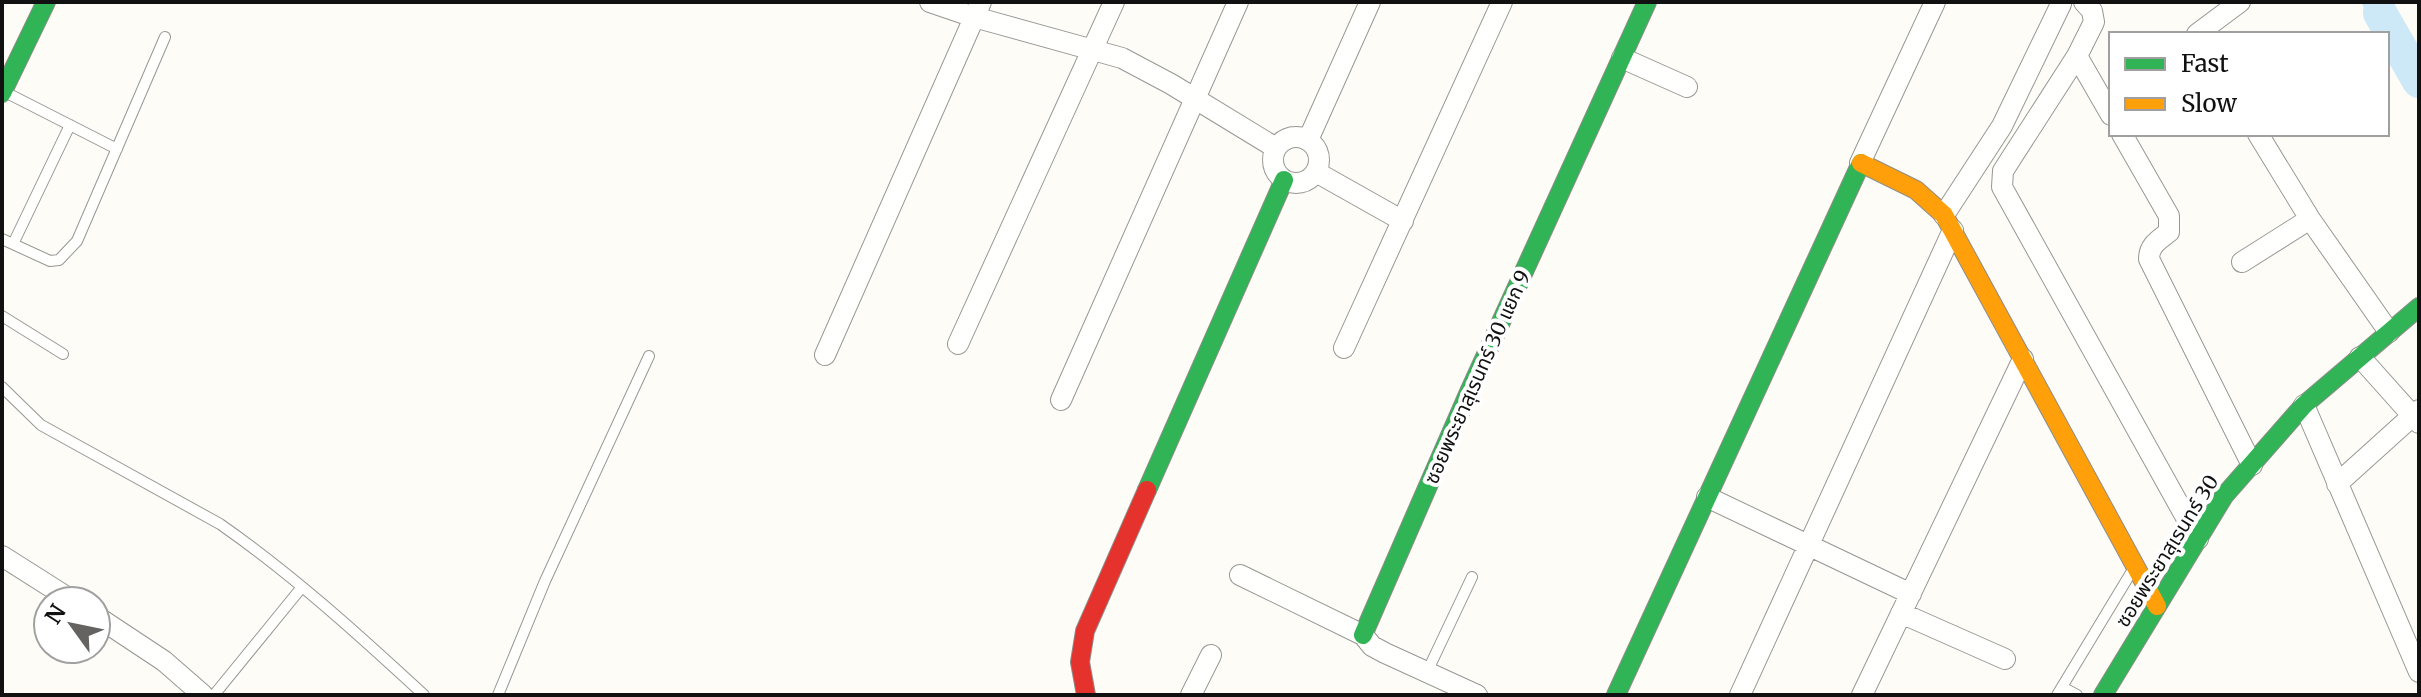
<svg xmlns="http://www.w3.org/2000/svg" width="2421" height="697" font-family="Merriweather,'Noto Sans Thai',serif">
<rect width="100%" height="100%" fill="#fdfcf7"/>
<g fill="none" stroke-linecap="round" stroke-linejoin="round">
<path stroke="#cde8f7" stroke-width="20" d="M2372,2L2380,13"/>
<path stroke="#cde8f7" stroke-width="34" d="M2380,13L2419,81"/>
<defs>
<path id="lane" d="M5,92L117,149
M2,239L50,261L59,260L77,241L165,37
M13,244L70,125
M2,316L63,354
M2,387L41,425L220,524C293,575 359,635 424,695
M1427,672L1472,577
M2062,687L2077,695
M214,695L302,587
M498,695L545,581L649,356
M2057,695L2132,571"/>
<path id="street" d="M930,2L974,17L1122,58L1171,84L1276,148
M2084,2L2092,11L2094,22L2077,56L2003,171L2002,187L2198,539
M2197,34L2240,2
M2077,56L2111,115
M1622,58L1687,87
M2122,134L2169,216V232C2159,240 2149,245 2149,259L2252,465
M2258,134L2310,219L2389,332
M1273 160a23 23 0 1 1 46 0a23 23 0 1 1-46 0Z
M1308,140L1370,2
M1860,163L1935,2
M1316,172L1403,221
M1944,215L2002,126L2061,4
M2242,262L2310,219
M958,344L1114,2
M1344,348L1502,2
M825,355L981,2
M2360,357L2419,423
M1061,400L1238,2
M2304,405L2419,672
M2337,484L2419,410
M1707,497L1911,594
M2,556L73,601
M1240,575L1363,635L1372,646L1385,653L1477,695
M1901,613L2005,659
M96,616L164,661L203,695
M1191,695L1211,655
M1740,695L1953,230
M1862,695L2023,359"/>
<path id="fast" d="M2,93L46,2
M1147,490L1284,180
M1363,635L1469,392L1647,2
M1616,695L1861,163
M2103,695L2224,496L2304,405L2419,307"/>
<path id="slow" d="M1861,163L1916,190L1944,215L2157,606"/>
<path id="jam" d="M1086,695L1080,662L1085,631L1147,490"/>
</defs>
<use href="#lane" stroke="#979795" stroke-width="12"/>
<use href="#street" stroke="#979795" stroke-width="22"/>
<use href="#fast" stroke="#8e8d8b" stroke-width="20"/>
<use href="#slow" stroke="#8e8d8b" stroke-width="20"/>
<use href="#jam" stroke="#8e8d8b" stroke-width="20"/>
<use href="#lane" stroke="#fffffe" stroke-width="10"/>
<use href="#street" stroke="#fffffe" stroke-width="20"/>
<use href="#fast" stroke="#30b455" stroke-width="18"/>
<use href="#slow" stroke="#ff9f0a" stroke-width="18"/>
<use href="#jam" stroke="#e5322d" stroke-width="18"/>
</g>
<g text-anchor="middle" stroke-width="8" stroke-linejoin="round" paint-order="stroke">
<g font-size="20" fill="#111" stroke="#fff">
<text transform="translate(1477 377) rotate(-66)" y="7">ซอยพระยาสุเรนทร์ 30 แยก 9</text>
<text transform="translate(2167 551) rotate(-58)" y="7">ซอยพระยาสุเรนทร์ 30</text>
</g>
</g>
<rect width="2421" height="697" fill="none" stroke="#111111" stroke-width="8"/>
<rect x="2109" y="32" width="280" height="104" fill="#ffffff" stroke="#a0a0a0" stroke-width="2"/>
<rect x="2125" y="58" width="40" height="12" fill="#30b455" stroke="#a0a0a0" stroke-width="2"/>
<text x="2181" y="72" font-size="24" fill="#111111">Fast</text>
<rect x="2125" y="98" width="40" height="12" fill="#ff9f0a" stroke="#a0a0a0" stroke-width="2"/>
<text x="2181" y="112" font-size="24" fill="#111111">Slow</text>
<g transform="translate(72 625) rotate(303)"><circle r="38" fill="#ffffff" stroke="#a0a0a0" stroke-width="2"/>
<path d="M0-6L14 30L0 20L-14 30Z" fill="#646362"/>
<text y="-12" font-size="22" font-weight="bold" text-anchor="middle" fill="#111111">N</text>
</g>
</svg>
